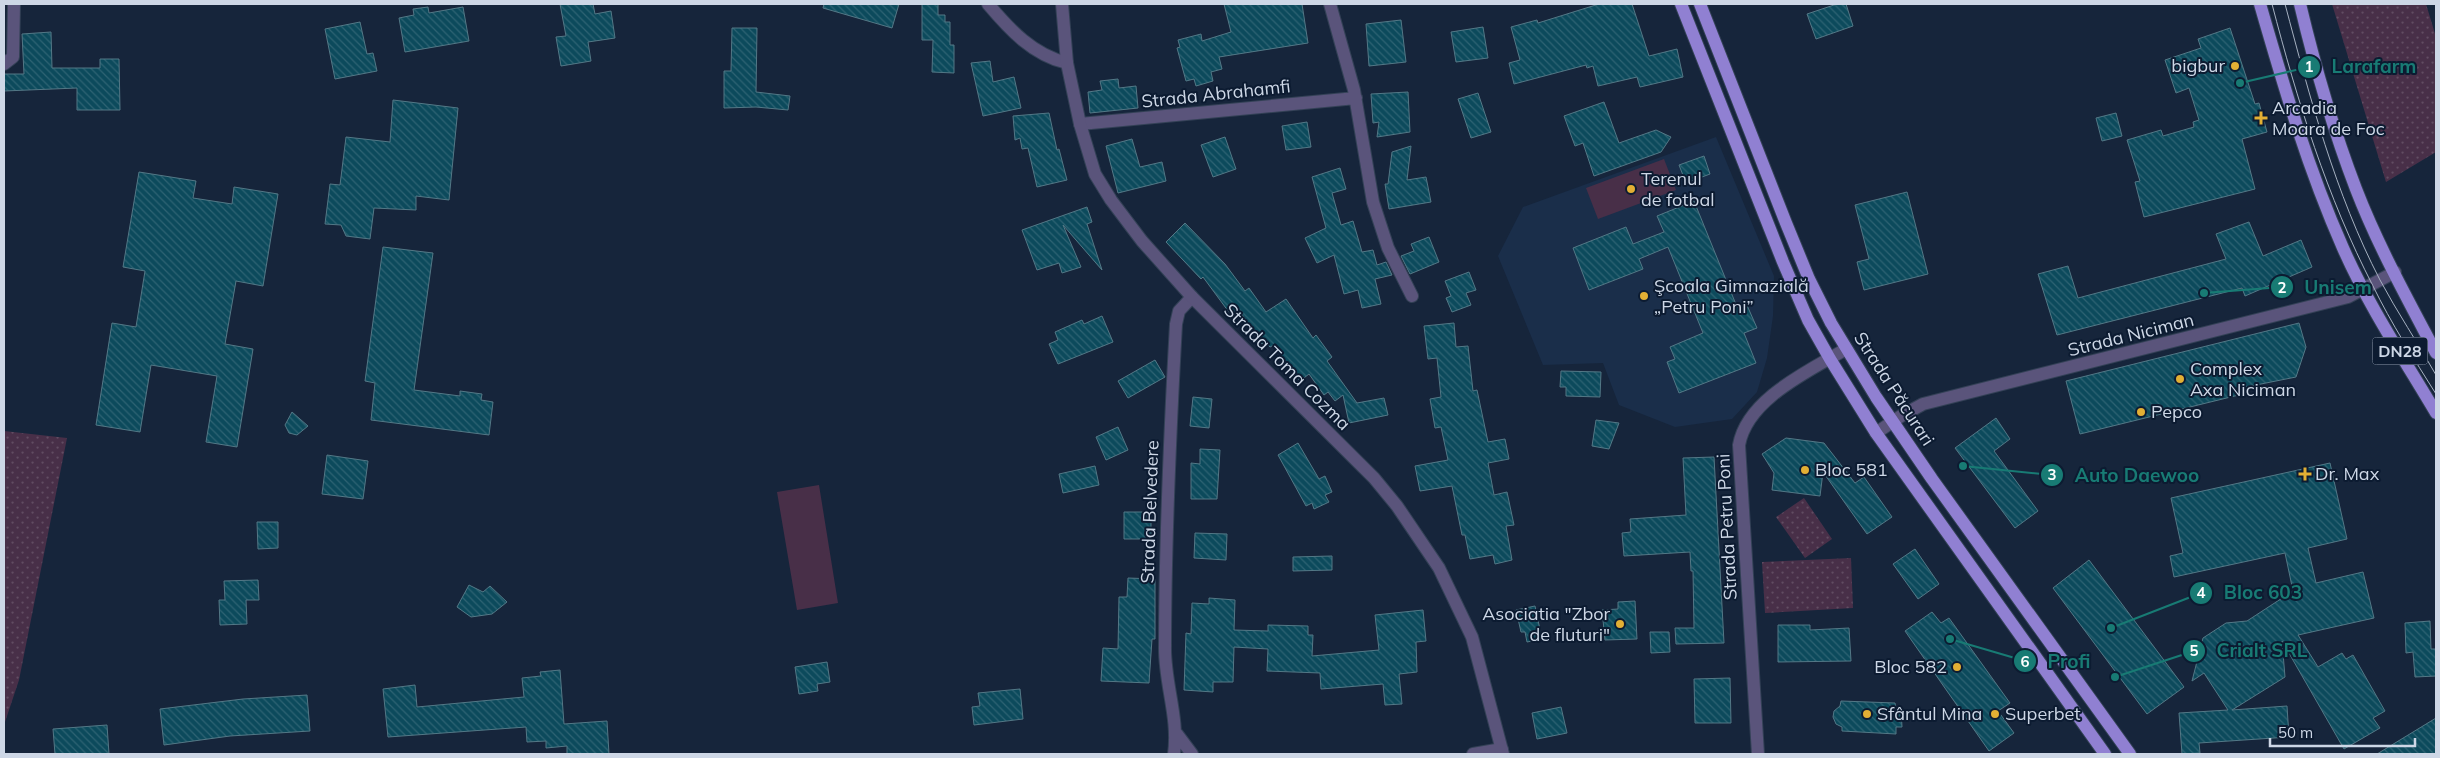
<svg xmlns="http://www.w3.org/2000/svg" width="2440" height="758" font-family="Mulish,sans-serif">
<defs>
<pattern id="grass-dots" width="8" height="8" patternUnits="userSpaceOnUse" patternTransform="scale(1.25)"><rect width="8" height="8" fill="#482f48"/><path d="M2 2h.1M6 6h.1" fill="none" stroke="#614c62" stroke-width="1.8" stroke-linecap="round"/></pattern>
<pattern id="building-back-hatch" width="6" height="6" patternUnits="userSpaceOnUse" patternTransform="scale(1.25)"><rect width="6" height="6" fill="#0c4a5c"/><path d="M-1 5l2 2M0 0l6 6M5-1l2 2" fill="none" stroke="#2e6373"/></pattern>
</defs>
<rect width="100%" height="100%" fill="#16253b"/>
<path fill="#1a2e4a" d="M1716,137L1774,276L1773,316L1767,358L1757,392L1732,419L1675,427L1619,405L1603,363L1543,365L1498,256L1523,207Z"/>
<path fill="url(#grass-dots)" d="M2332,4H2426L2436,37V152L2386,182Z
M4,431L67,438L19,680L4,725Z
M1804,498L1832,539L1805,558L1776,517Z
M1851,558L1853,608L1765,613L1762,562Z"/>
<path fill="#482f48" d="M1664,159L1676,190L1598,219L1586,188Z
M819,485L838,603L797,610L777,492Z"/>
<path fill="url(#building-back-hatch)" stroke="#537886" d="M560,4H593L595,14L611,11L615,38L588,42L591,61L561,66L556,37L566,36Z
M824,4H899L892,28L823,8Z
M922,4H938V15H945V22H950V45H954V73L932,72L933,40H922Z
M1224,4H1302L1308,43L1219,57L1222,69L1211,72L1213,81L1196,86L1194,79L1186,81L1177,48L1180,47L1178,40L1201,34L1202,41L1231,32Z
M1599,4H1632L1649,56L1677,49L1683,77L1640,87L1637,77L1598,86L1593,66L1587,68L1586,65L1514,84L1509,63L1520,60L1511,27L1537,20L1538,23Z
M1837,4H1846L1853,26L1816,39L1807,14Z
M428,7L429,13L463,7L469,41L405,52L399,18L414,15L413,9Z
M1401,20L1406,62L1369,66L1366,24Z
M360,22L367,54L373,53L377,71L335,79L325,29Z
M1483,27L1488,58L1456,62L1451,32Z
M732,28H757L756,92L790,96L788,110L756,107L724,108V71H731Z
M2230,28L2255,104L2259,103L2267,132L2242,139L2255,189L2144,217L2135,182L2140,181L2127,140L2161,130L2163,136L2194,127L2193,122L2199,120L2189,88L2176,93L2165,60L2201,48L2198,39Z
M51,32L52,68H100V59H119L120,110H77V88L4,91V74H24L22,34Z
M990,61L993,82L1014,77L1021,108L983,116L971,63Z
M1118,79L1119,88L1136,86L1138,108L1090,113L1088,92L1102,90L1100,81Z
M1408,92L1410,132L1377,137L1379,122L1373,123L1371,94Z
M1478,93L1491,132L1471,138L1458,99Z
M393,100L458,108L449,200L416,196V210L374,208L370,239L346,236L341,225L325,224L330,184L340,185L346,137L390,142Z
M1604,102L1619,143L1656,130L1671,137L1661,152L1594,176L1583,143L1575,146L1564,116Z
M1049,113L1057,150L1059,149L1067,180L1037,187L1028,148L1022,149L1020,138L1015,140L1013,116Z
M2116,113L2122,136L2102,141L2096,118Z
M1307,122L1311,147L1286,150L1282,126Z
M1225,137L1236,169L1213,177L1201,145Z
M1132,139L1140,167L1162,162L1166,181L1118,193L1106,146Z
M1411,146L1407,180L1426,177L1431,202L1389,209L1385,184H1388L1392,152Z
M1704,156L1710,174L1686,183L1679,165Z
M1340,168L1346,189L1332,193L1341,225L1353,221L1362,252L1373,250L1377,265L1386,262L1392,275L1375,279L1381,304L1362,308L1358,290L1344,294L1334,255L1317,263L1305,238L1326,228L1312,177Z
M139,172L196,181L193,198L232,204L234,187L278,194L263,286L236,281L225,344L253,349L237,447L206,442L217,376L151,365L140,432L96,425L112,323L136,327L145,271L123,267Z
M1907,192L1928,274L1864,290L1857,262L1869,259L1855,205Z
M1694,201L1737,307L1746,303L1757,328L1744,333L1756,363L1679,393L1667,362L1675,359L1670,347L1703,333L1668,247L1639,259L1643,269L1589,290L1573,248L1626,227L1633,244L1664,232L1657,216Z
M1087,207L1092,222L1087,224L1102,270L1063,225L1081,267L1062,273L1059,263L1037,270L1022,230Z
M2249,222L2263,256L2301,240L2312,267L2245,296L2242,288L2057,335L2038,274L2068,266L2078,298L2226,259L2216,234Z
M1185,223L1225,264L1245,291L1249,288L1266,312L1286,299L1313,338L1316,335L1332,357L1327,361L1357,403L1384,398L1388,415L1349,423L1343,395L1335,401L1328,392L1324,395L1309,374L1300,381L1274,345L1270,347L1265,342L1262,344L1241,313L1234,319L1203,277L1201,279L1166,242Z
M1429,237L1439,262L1410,274L1401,256L1414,251L1411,244Z
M383,247L433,253L414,390L460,396V391L482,394L481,400L493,402L489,435L371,420L375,383L365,381Z
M1469,272L1476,290L1466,293L1471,305L1452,312L1446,298L1451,296L1445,281Z
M1102,316L1113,342L1058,364L1049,344L1058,340L1055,332L1082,320L1084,324Z
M1454,323L1456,347L1468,346L1473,391L1477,390L1488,442L1505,439L1509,459L1488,463L1494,495L1507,492L1514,525L1506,526L1512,560L1495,564L1493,555L1470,559L1465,535H1462L1452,486L1420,491L1415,466L1448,460L1441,427L1435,428L1430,399L1441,397L1437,358L1428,359L1424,326Z
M2299,323L2306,347L2296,377L2246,387L2247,393L2080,434L2066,381Z
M1155,360L1165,377L1128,398L1118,381Z
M1561,371L1601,372L1600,397L1566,396V387H1560Z
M1193,397L1212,399L1209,428L1190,426Z
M292,412L308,426L297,435L289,433L285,425Z
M1996,418L2010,439L1994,451L2038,511L2015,528L1955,448Z
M1596,420L1619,423L1609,449L1592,446Z
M1118,427L1128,450L1106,460L1096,437Z
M1786,438L1824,443L1855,483L1864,477L1892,517L1867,534L1823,472L1820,496L1772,490L1774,473L1762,454Z
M1298,443L1319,479L1325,476L1332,492L1325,495L1329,502L1314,509L1312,503L1306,506L1278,455Z
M1200,449L1220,450L1217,499H1191V463L1200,464Z
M327,455L368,461L363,499L322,494Z
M1714,457L1724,643L1676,644L1675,628H1694L1693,571H1691L1690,552L1624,556L1622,533L1631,532L1630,519L1686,515L1683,458Z
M2330,463L2347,539L2308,548L2316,583L2363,572L2374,618L2298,635L2318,667L2342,653L2346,659L2353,655L2385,711L2373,718L2380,728L2344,749L2282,641L2285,677L2232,710L2287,706L2289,737L2199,743L2200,753L2182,754L2179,713L2228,710L2204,673L2192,681L2203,638L2226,623L2247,621L2293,591L2285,553L2174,577L2170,556L2183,553L2171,498Z
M1095,466L1099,485L1063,493L1059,474Z
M1124,512H1151V539H1124Z
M257,522H278V548L258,549Z
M1195,533L1227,534L1226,560L1194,558Z
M1915,549L1939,584L1918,599L1893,564Z
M1332,556V570L1293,571V557Z
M2089,560L2184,687L2147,714L2053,588Z
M1128,578L1155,579V639H1152L1149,683L1101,681L1103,648L1118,649L1119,597H1127Z
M258,580L259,600H246L247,624L220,625L219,600H225L224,581Z
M469,585L483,592L490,586L507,602L492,614L471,617L457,607Z
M1209,598L1235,600L1234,630L1268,631V625L1308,626V635H1313L1312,656L1379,650L1375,615L1423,610L1426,641L1416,642L1417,672L1399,674L1402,704L1385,705L1383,684L1321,689L1320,673L1267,671L1268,649L1234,647L1233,682H1213V692L1184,690L1186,633L1191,634L1192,603L1209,604Z
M1635,601L1637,639L1605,640L1602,610L1618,609V602Z
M1535,606L1542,639L1527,642L1525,632H1521L1516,610Z
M1932,612L1941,623L1949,618L2010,703L1998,711L2014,733L1989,751L1905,631Z
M2430,621L2431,649H2436V676L2415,677L2413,652L2406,653L2405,623Z
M1778,625H1810V630L1849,628L1851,661L1778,662Z
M1650,632H1669L1670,652L1651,653Z
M827,662L830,682L817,684L818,691L799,694L795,667Z
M560,670L564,724L607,721L609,754H567V746L546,748V741L527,742L526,727L388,737L383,689L415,685L417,707L524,697L522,678L541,676L540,672Z
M1730,678L1731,723H1695L1694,679Z
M1020,689L1023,719L974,725L972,707L980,706L978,693Z
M307,695L310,731L230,736L164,745L160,709L243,699Z
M1841,701L1895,703L1896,709H1901L1902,727H1896V734L1842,731V727L1836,724L1833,717L1834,711L1840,706Z
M1561,707L1567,733L1537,739L1532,713Z
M2436,718V754H2377Z
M107,725L109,754H55L53,729Z"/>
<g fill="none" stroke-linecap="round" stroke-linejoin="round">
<defs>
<path id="minor" d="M988,4C1010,30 1033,55 1067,63
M1330,4L1354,90L1373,202L1388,248L1412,296
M4,64L13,57L14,4
M1080,124L1356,98
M1177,734L1192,754
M1174,754C1179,718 1165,685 1165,649C1165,540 1170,432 1176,324L1179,311L1192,297
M1758,754L1739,445C1747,399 1809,371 1846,349"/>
<path id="tertiary" d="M1062,4L1067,63L1080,124L1095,174L1111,200L1142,241L1192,297L1374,478L1397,506L1439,568L1472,637L1503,754
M1876,433L1901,416L1923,404L2348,297L2395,272
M1473,754L1502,749"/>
<path id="primary" d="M1681,4L1783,262L1808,320L1830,359L1876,433L2105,754
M1700,4L1786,223L1809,279L1831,323L1876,397L1932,479L2130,754
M2260,4C2284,87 2308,169 2343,248C2368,305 2404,359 2436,413
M2300,4C2315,67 2333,129 2356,189C2378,246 2408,300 2436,353"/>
</defs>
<use href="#minor" stroke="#334156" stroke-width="14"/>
<use href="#tertiary" stroke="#334156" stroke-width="14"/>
<use href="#primary" stroke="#334156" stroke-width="14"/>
<use href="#minor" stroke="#5a547b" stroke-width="12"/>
<use href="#tertiary" stroke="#5a547b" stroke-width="12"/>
<use href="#primary" stroke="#9080d2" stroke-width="12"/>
<path stroke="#a6b1c1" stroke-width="1" d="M2272,4C2297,100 2327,197 2373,286C2391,323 2414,359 2436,394
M2285,4C2310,98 2335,193 2380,280C2397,312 2418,343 2436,375"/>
</g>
<g fill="#e2af34" stroke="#0c1b31" stroke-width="2">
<circle cx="2235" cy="66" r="5"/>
<path d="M2258.5 110.5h5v5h5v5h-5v5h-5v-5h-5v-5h5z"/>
<circle cx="1631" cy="189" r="5"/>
<circle cx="1644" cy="296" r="5"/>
<circle cx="2180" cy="379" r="5"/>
<circle cx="2141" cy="412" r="5"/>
<circle cx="1805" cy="470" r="5"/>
<path d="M2302.5 466.5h5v5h5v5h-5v5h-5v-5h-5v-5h5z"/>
<circle cx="1620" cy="624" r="5"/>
<circle cx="1957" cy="667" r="5"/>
<circle cx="1867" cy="714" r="5"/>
<circle cx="1995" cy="714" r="5"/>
</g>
<g text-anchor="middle" stroke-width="4" stroke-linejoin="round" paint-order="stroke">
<rect fill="#0c1b31" stroke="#939fb0" stroke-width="1" x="2372.5" y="337.5" width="55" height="27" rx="4"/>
<g font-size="16" font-weight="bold" fill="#cdd7e6">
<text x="2400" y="357">DN28</text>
</g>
<g font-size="18" fill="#cdd7e6" stroke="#0c1b31" text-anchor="start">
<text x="2225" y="72" text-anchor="end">bigbur</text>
<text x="2272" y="114">Arcadia<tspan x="2272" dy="21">Moara de Foc</tspan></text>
<text x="1641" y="185">Terenul<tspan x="1641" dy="21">de fotbal</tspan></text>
<text x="1654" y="292">Şcoala Gimnazială<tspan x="1654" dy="21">„Petru Poni”</tspan></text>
<text x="2190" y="375">Complex<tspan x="2190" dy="21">Axa Niciman</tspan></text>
<text x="2151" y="418">Pepco</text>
<text x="1815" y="476">Bloc 581</text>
<text x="2315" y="480">Dr. Max</text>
<text x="1610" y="620" text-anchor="end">Asociatia "Zbor<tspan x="1610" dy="21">de fluturi"</tspan></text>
<text x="1947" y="673" text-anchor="end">Bloc 582</text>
<text x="1877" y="720">Sfântul Mina</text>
<text x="2005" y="720">Superbet</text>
</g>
<g font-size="18" fill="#cdd7e6" stroke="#0c1b31">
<text transform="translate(1216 94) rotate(-6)" y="6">Strada Abrahamfi</text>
<text transform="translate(2131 335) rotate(-14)" y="6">Strada Niciman</text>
<text transform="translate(1287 367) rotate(45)" y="6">Strada Toma Cozma</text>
<text transform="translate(1894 389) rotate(57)" y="6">Strada Păcurari</text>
<text transform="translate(1150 512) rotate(-88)" y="6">Strada Belvedere</text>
<text transform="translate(1727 527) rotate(-93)" y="6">Strada Petru Poni</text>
</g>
</g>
<path fill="none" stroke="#187b74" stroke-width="2" d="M2240 83L2309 67M2204 293L2282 287M1963 466L2052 475M2111 628L2201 593M2115 677L2194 651M1950 639L2025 661"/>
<g fill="#187b74" stroke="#0c1b31" stroke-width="2">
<circle cx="2240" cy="83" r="5"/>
<circle cx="2204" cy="293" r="5"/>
<circle cx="1963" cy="466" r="5"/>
<circle cx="2111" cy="628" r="5"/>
<circle cx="2115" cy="677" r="5"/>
<circle cx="1950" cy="639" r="5"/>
<circle cx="2309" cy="67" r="12"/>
<circle cx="2282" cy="287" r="12"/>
<circle cx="2052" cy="475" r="12"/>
<circle cx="2201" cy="593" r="12"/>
<circle cx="2194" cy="651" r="12"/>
<circle cx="2025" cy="661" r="12"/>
</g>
<g font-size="15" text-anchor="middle" font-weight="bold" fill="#fff">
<text x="2309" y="72">1</text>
<text x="2282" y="293">2</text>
<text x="2052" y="480">3</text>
<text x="2201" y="598">4</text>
<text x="2194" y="656">5</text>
<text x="2025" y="667">6</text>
</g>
<g font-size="19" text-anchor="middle" font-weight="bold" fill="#187b74" stroke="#0c1b31" stroke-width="4" stroke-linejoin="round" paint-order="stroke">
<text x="2374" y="73">Larafarm</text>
<text x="2338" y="294">Unisem</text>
<text x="2137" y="482">Auto Daewoo</text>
<text x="2263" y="599">Bloc 603</text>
<text x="2262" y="657">Crialt SRL</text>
<text x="2069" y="668">Profi</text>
</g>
<rect width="2440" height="758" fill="none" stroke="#cdd7e6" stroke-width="10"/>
<path d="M2270 738v8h145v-8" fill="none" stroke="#cdd7e6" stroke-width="2.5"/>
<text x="2278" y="738" font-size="15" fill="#cdd7e6" stroke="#0c1b31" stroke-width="4" paint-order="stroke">50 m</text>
</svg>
